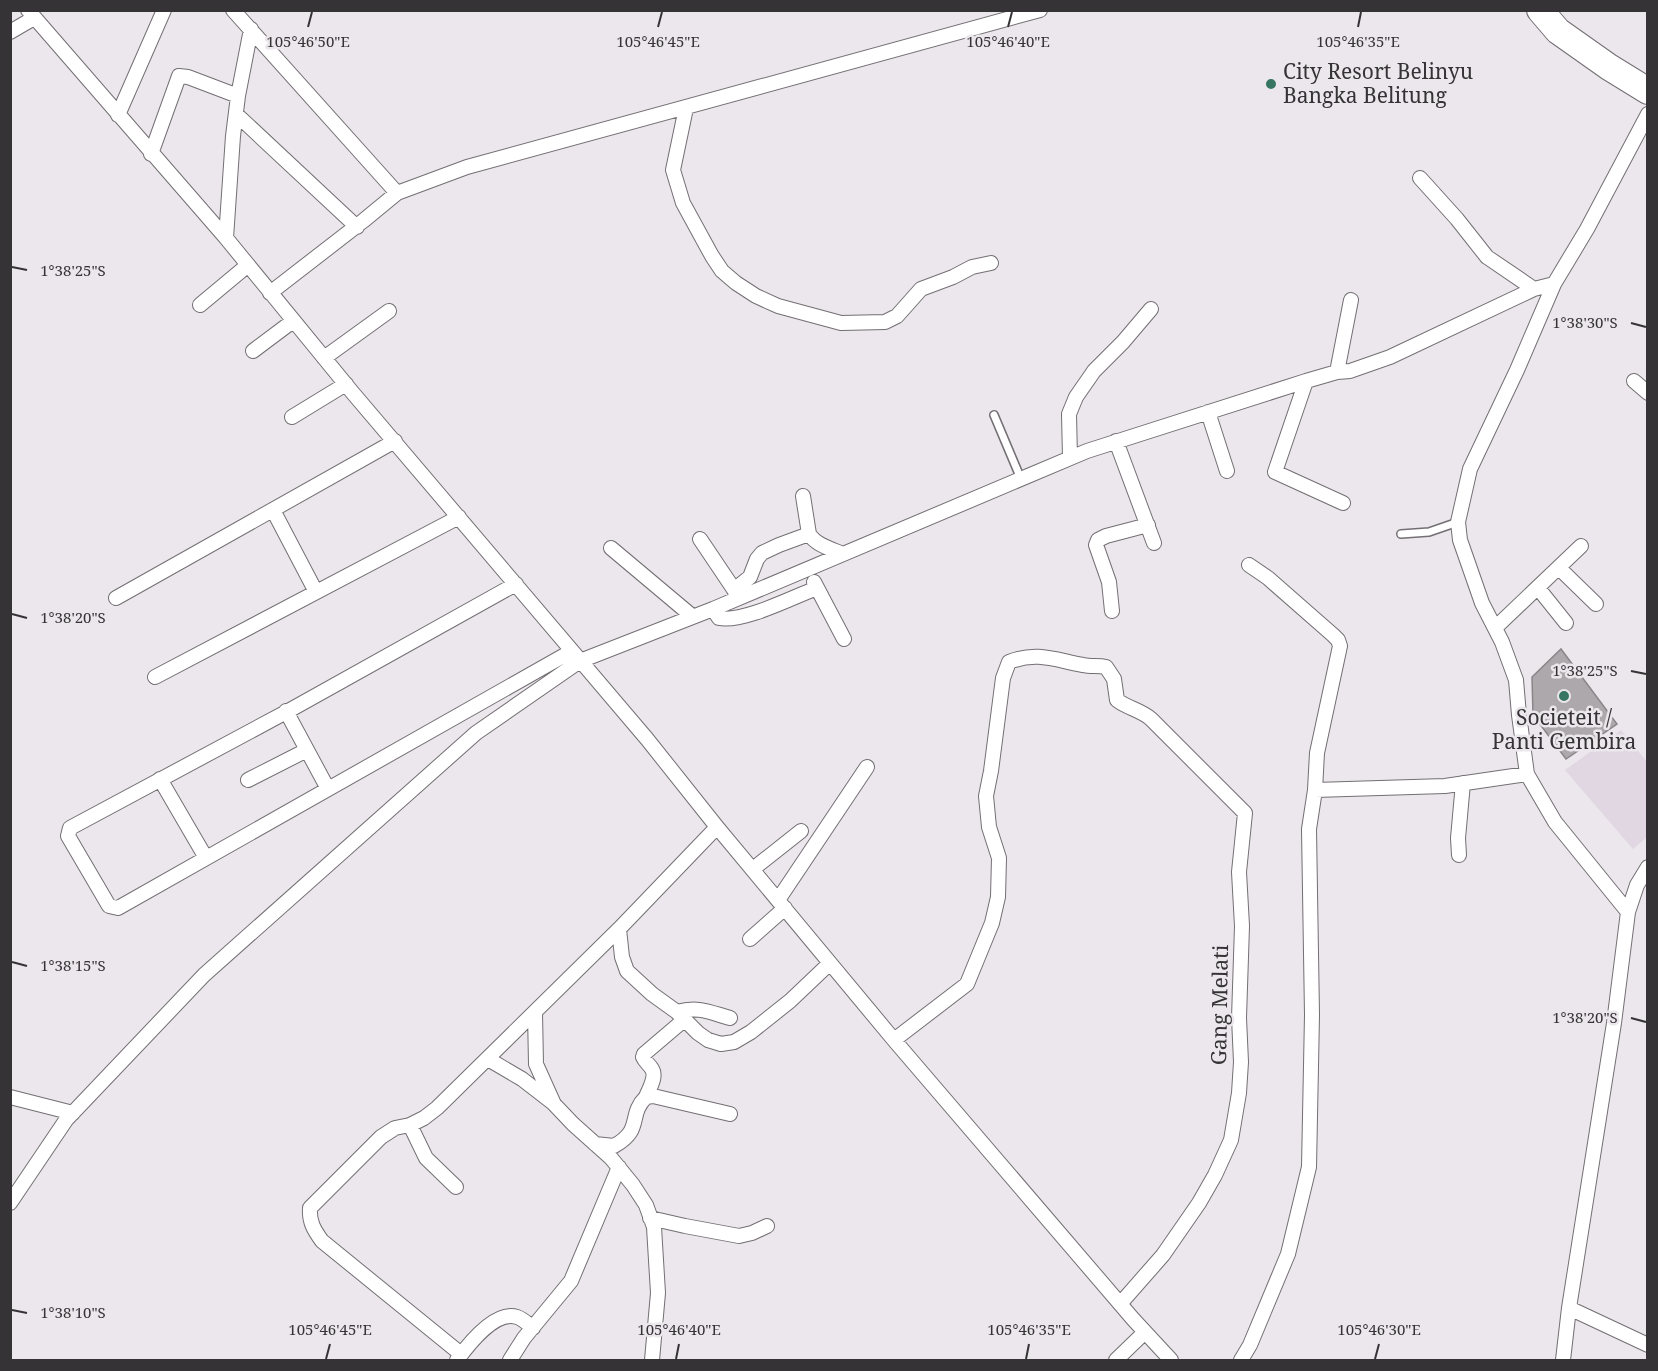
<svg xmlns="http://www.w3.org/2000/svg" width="1658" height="1371" font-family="'Noto Serif',serif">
<rect width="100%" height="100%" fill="#ebe7ec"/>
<path fill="#e0d7e2" d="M1621,730L1647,762V837L1633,849L1565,770Z"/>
<path fill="#aca8ac" stroke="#898589" stroke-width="1.5" d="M1561,649L1617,724L1566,759L1533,715L1532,677Z"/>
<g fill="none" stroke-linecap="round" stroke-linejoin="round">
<defs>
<path id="lane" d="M994,415L1021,479
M1401,534L1429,532L1458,522"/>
<path id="street" d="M28,10L226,238L352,392L647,739L717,827L894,1040L1133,1319L1171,1360
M233,10L397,193
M10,32L34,18
M686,108L673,170L683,203L712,256L722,271L736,283L756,296L778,306L841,323L885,322L897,316L921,289L953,277L972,267L991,263
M236,114L357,227
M118,115L164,10
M151,154L179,76L188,77L238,96
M1420,178L1457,219L1487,257L1534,289
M226,238L233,136L238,96L251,29
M270,293L363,221L397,193L467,167L1040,10
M200,305L248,265
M253,351L293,321
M324,358L389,311
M1337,372L1351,300
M1306,381L1275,472L1343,503
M1634,381L1648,393
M1208,412L1227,471
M292,417L346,384
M1116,441L1154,543
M1070,458L1069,414L1076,397L1094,371L1123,342L1151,309
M803,496L809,534C816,545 831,549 843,554
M273,510L316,592
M700,539L739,597
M611,548L692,616
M1559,568L1596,604
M814,582L844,639
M516,584L290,710L70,828L68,836L109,906L118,908L572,651
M1538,588L1566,623
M734,590L750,577L757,559L762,553L779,545L809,534
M116,598L395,441
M713,609L719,618C743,623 793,597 817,588
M1112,611L1109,582L1096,545L1098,540L1106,536L1148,525
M1495,628L1581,546
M155,677L459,517
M286,711L328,789
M160,779L206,858
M248,780L307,750
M1315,790L1445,786L1527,774
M1459,855L1458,838L1463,783
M753,869L801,831
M778,900L867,767
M1628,912L1555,822L1527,774L1519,715L1516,680L1502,642L1482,603L1460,540L1458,522L1470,469L1517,370L1554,284L1587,229L1648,114
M619,929L622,957L627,971L652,994L677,1012L698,1033L708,1040L721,1044L734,1042L751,1032L790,1001L830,963
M750,939L785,908
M677,1012C698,1006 709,1012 730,1018
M535,1013L536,1064L554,1104L573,1124L611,1158L633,1185L646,1205L654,1227L658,1293L652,1360
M894,1040L967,984L992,923L998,897L999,858L989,827L986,796L991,771L1003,678L1009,662C1037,651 1055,660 1083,665C1091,667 1098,665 1106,667L1114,679L1117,700C1127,708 1141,710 1151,719L1245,813L1239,872L1242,926L1239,1018L1241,1062L1239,1093L1231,1140L1215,1175L1199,1203L1163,1255L1120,1304
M488,1059L522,1079L553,1103
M10,1097L73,1113
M646,1097C649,1089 657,1077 652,1069C649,1064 645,1062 643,1057L644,1054L684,1020
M410,1125L426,1158L456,1187
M595,1144L614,1146C644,1129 627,1116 646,1097L653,1096L730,1114
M10,1203L66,1120L204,975L476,733L580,661L713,609L1087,451L1306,381L1337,372L1350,371L1390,357L1534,289L1554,284
M650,1218L685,1226L739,1236L752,1233L767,1226
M1569,1308L1648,1345
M461,1354L322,1241C314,1230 309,1222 310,1208L381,1137L395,1128L410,1125L424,1118L437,1108L619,929L717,827
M457,1360C468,1345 495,1310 517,1317C523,1319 528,1324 533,1328
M510,1360L524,1338L571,1281L619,1167
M1116,1360L1145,1332
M1241,1360L1250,1345L1288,1254L1309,1167L1312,1015L1309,829L1315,790L1317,753L1340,646L1338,640L1333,635L1268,578L1249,565
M1563,1360L1569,1308L1614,1023L1628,912L1637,885L1648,867"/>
<path id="highway" d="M1540,10L1558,31L1609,67L1648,91"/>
</defs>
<use href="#lane" stroke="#736f73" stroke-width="10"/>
<use href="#street" stroke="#736f73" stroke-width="16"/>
<use href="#highway" stroke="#736f73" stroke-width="28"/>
<use href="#lane" stroke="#fff" stroke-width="7"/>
<use href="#street" stroke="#fff" stroke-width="14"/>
<use href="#highway" stroke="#fff" stroke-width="26"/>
</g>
<path fill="none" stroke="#353335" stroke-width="2" d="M308,27L312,12M658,27L662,12M1008,27L1012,12M1358,27L1361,12M12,267L27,270M1631,323L1646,327M12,614L27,618M1631,671L1646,674M12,962L27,966M1631,1018L1646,1022M12,1310L27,1313M326,1359L330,1344M676,1359L679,1344M1026,1359L1029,1344M1375,1359L1379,1344"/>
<g fill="#367562" stroke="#ebe7ec" stroke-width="2">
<circle cx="1271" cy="84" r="6"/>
<circle cx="1564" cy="696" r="6"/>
</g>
<g text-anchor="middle" stroke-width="5" stroke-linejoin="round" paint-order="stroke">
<g font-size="21" fill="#353335" stroke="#ebe7ec" text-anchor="start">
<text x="1283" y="79">City Resort Belinyu<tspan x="1283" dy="24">Bangka Belitung</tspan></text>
<text x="1564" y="725" text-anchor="middle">Societeit /<tspan x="1564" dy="24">Panti Gembira</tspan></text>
</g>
<g font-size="21" fill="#353335" stroke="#ebe7ec">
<text transform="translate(1220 1005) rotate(-89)" y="7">Gang Melati</text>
</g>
</g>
<g font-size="15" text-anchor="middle" fill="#353335" stroke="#ebe7ec" stroke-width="5" stroke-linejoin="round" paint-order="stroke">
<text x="308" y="47">105°46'50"E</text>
<text x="658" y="47">105°46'45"E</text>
<text x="1008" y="47">105°46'40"E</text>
<text x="1358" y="47">105°46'35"E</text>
<text x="73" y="276">1°38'25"S</text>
<text x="1585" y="328">1°38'30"S</text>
<text x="73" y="623">1°38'20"S</text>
<text x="1585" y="676">1°38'25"S</text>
<text x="73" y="971">1°38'15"S</text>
<text x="1585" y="1023">1°38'20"S</text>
<text x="73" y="1318">1°38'10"S</text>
<text x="330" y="1335">105°46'45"E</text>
<text x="679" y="1335">105°46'40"E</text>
<text x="1029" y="1335">105°46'35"E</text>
<text x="1379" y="1335">105°46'30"E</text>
</g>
<rect width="1658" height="1371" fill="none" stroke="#353335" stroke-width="24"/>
</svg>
